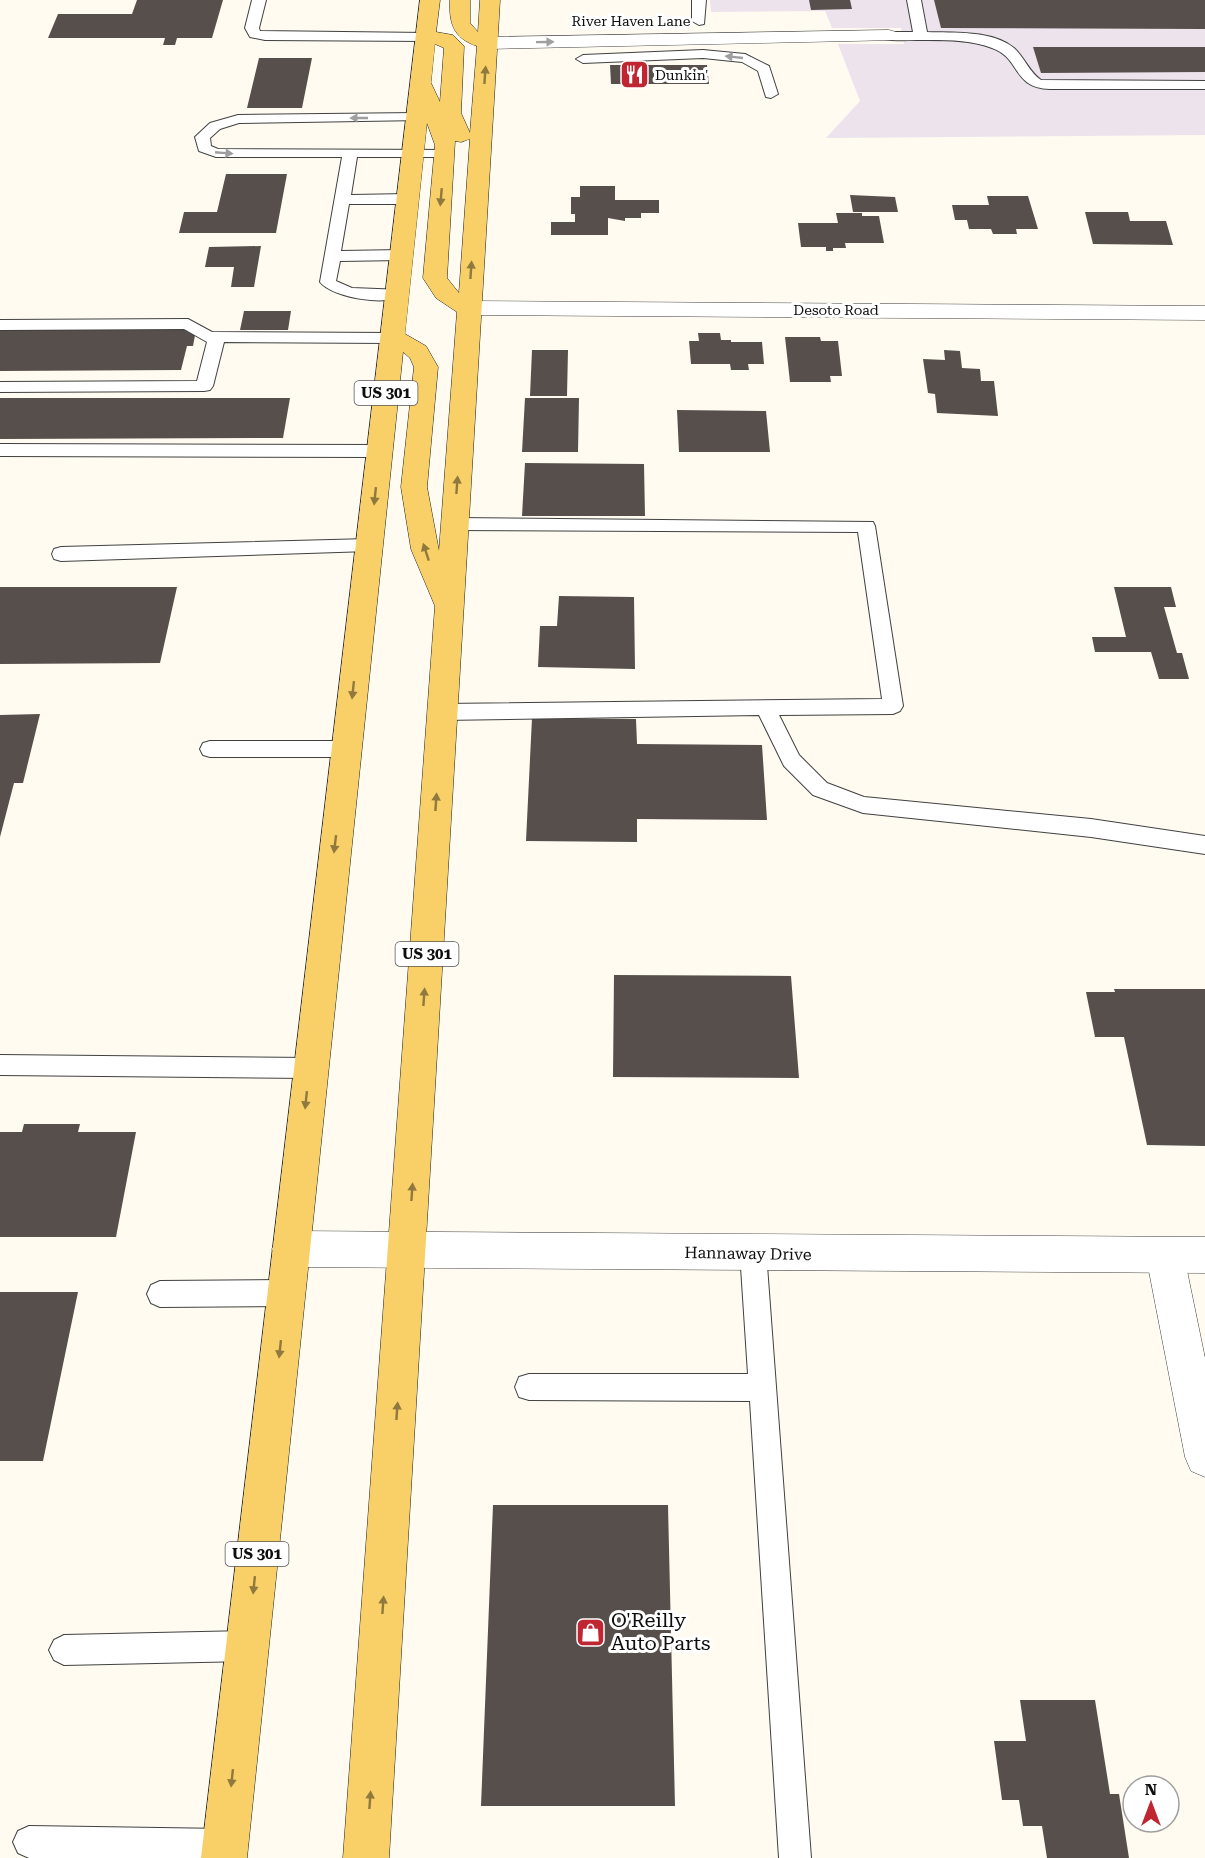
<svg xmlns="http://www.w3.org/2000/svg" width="1205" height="1858" font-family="'Roboto Serif',serif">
<rect width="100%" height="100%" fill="#fffbf0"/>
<path fill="#ece3ed" d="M710,0H1205V135L826,138L860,101L838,44H904L901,28H832L825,11L711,12Z"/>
<path fill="#574f4b" d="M137,0H223L212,38H177L175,45H163L165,38H48L58,14H132Z
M809,0H850L852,9L811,10Z
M934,0H1205V29L941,28Z
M1033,47H1205V72L1041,73Z
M259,58H312L302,108H247Z
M610,65H707L709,84H611Z
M226,174H287L276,233H179L184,212H217Z
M580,186H615V200H659V213H641V218H625V221L608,218V235H551V222H575V214H571V197H580Z
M850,195L895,197L898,212H853Z
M987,196H1028L1038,229H1016L1017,234H993L991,229H969L967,220H955L952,205H989Z
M1085,212H1128L1130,221H1166L1173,245L1093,244Z
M836,213H862V216H879L884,243H845L846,248H833V251H826V247H801L798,223H838Z
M261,246L254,287H231L234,267H205L209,247Z
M244,311H291L288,330H240Z
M0,330H196L193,346H187L181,370L0,371Z
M698,333H720L721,340H731V342H762L764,364H748L749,370H731L730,364H691L689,341H699Z
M785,337H820L821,341H838L842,376H830L831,382H790Z
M532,350H568L567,396H530Z
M944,350L960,351L962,368L980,369L981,381H994L998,416L937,413L935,394L928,393L923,359L945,360Z
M0,398H290L283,438L0,439Z
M525,398H579L578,452H522Z
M677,410L766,411L770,452H679Z
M525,463L644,464L645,516H522Z
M0,587H177L160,663L0,664Z
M1114,587H1171L1176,607H1164L1177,653H1182L1189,679H1159L1151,652H1095L1092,637H1126Z
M559,596L634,597L635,669L538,667L540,626H557Z
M40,714L23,783H14L0,837V715Z
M532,718L636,719L637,744L762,745L767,820L637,819V842L526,841Z
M614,975L791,976L799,1078L613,1077Z
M1114,989H1205V1146L1147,1145L1124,1037H1095L1086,992H1115Z
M24,1124H80L78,1132H136L116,1237H0V1132H22Z
M0,1292H78L43,1461H0Z
M493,1505H668L675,1806H481Z
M1020,1700H1095L1110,1794H1119L1129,1858H1047L1042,1826H1023L1019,1800H1002L994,1741H1026Z"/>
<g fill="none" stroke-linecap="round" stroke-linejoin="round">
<defs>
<path id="service" d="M252,0H266L259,28L260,31L426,33L433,37L426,41L265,40L250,37L245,28Z
M692,0H706L704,24L699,25L692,21Z
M907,0H921L927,32C953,33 992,30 1014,48C1025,58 1029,72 1041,80L1205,81V89H1050C1012,88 1021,58 992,48C969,39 941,40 917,40C906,40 895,41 884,39L882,36L889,32H913Z
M703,50L745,54L769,66L778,94L771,98L766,97L758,71L742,62L703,58L583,63L576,59L583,55Z
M417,113L424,117L422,120L239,123L220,129L210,138L211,146L218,149L450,150L452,153L445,157H357L351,195L408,194L416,199L408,204H349L341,251L402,250L410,255L402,260L340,261L336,281L352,288L403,290L405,293C393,308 332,298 320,282L342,157H216L199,151L195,137L210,123L238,115Z
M188,319L212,332L392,333L398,334L400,338L398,342L392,343L224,342L213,386L210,390L204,391L0,392V382L197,381L207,342L184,329L0,330V320Z
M0,444L380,445L386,447L389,451L386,455L380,457L0,456Z
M454,518L873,522L875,526L903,706L900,711L893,714L779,715L799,755L827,783L864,797L1091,819L1205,836V854L1091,837L863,813L813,795L784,766L759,715L442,720L435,717L432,712L435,707L442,704L882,699L858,532L454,530L447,528L445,524L447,520Z
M369,539L376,540L378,545L376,550L369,551L61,561L54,559L52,554L54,549L61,547Z
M210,741H347L354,743L357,749L354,755L347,757H210L203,755L200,749L203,743Z
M0,1055L310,1058L318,1061L322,1068L318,1075L310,1078L0,1075Z
M753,1240L762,1243L766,1252L811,1858H779L750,1401L529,1400L519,1397L515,1387L519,1377L529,1374H748L740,1252L744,1243Z
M286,1280L295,1284L299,1293L295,1302L286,1306L160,1307L151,1303L147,1294L151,1285L160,1281Z
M247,1631L257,1636L262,1646L257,1656L247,1661L64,1665L54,1660L49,1650L54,1640L64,1635Z
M29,1826L225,1829L236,1834L241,1845L236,1856L232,1858H29L18,1853L13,1842L18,1831Z"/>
<path id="minor" d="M889,30L896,32L899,36L896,40L487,49L480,47L477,43L480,39L487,37Z
M468,301L1205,306V320L468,315L460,313L456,308L460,303Z
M1165,1238L1178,1243L1184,1256L1205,1358V1477L1191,1471L1185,1457L1146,1256L1152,1243Z"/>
<path id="tertiary" d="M291,1231L1205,1237V1273L291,1267L278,1262L272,1249L278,1236Z"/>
<path id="primary" d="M420,0H440L436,32L453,35L464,46L461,113L470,133L477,46C453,38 449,23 450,0H470V23L478,32L480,0H500L389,1858H343L435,606L411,549L401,487L414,367L410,358L403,352L247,1858H201ZM435,44L444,48L440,102L431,83ZM427,123L435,145L423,278L436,298L457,312L439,551L427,487L438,367L426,346L405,334ZM470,139L459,293L447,278L455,141L461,142Z"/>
</defs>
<use href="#service" stroke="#414141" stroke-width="2"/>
<use href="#minor" stroke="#414141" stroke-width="1"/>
<use href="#tertiary" stroke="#414141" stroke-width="1"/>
<use href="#primary" stroke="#1f1f1f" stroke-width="1"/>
<use href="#service" fill="#fff" fill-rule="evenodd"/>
<use href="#minor" fill="#fff" fill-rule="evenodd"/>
<use href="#tertiary" fill="#fff" fill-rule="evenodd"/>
<use href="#primary" fill="#f8d067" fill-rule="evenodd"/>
</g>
<defs><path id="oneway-solid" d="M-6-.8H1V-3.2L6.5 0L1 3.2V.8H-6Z" transform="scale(1.5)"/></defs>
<g fill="#9f9f9f">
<use href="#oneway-solid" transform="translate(545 42) rotate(-1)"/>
<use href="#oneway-solid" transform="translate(734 57) rotate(-174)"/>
<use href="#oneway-solid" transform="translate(359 118) rotate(180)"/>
<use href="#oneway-solid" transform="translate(224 153) rotate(5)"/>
</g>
<g fill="#8f793f">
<use href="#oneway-solid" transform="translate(485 75) rotate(-86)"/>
<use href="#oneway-solid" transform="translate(441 197) rotate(95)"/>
<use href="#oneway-solid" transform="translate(471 270) rotate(-86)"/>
<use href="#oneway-solid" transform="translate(457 485) rotate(-86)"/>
<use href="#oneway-solid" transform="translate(375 496) rotate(96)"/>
<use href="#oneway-solid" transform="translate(426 552) rotate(-108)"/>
<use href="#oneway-solid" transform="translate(353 690) rotate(96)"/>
<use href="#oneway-solid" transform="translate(436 802) rotate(-86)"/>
<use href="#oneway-solid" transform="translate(335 844) rotate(97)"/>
<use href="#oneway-solid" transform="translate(424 997) rotate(-86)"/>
<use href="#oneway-solid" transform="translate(306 1100) rotate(96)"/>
<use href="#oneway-solid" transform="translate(412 1192) rotate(-86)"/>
<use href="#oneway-solid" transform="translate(280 1349) rotate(96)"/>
<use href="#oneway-solid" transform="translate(397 1411) rotate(-86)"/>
<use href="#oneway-solid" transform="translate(254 1585) rotate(96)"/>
<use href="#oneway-solid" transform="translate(383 1605) rotate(-86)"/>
<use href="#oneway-solid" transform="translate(232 1778) rotate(96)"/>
<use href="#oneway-solid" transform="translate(370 1800) rotate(-86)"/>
</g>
<defs>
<symbol id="restaurant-square" viewBox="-11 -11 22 22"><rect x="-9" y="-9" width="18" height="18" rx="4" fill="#bf2632" stroke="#fff"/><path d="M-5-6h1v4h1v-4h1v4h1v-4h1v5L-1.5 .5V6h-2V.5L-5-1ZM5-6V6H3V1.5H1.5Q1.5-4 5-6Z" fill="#fff"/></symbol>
<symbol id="shop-square" viewBox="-11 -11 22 22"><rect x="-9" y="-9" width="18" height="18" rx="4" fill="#bf2632" stroke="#fff"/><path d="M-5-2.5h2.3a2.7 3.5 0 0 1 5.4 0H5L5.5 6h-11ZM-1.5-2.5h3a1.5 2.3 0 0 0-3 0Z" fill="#fff"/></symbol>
</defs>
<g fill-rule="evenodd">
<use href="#restaurant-square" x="618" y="58" width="33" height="33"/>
<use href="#shop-square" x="574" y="1616" width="33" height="33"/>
</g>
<g text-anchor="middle" stroke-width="6" stroke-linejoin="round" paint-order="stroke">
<g font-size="14" fill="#0e0e0e" stroke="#fff">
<text x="631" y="26">River Haven Lane</text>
<text x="836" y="315">Desoto Road</text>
</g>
<g font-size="14" fill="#0e0e0e" stroke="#fff" text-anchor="start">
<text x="655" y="80">Dunkin'</text>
</g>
<g fill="#fff" stroke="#565656" stroke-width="1.5">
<rect x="354.5" y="381" width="63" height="24" rx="4.5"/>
<rect x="395.5" y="942" width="63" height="24" rx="4.5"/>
<rect x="225.5" y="1542" width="63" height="24" rx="4.5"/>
</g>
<g font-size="15" font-weight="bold" fill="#0e0e0e">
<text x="386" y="398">US 301</text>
<text x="427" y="959">US 301</text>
<text x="257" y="1559">US 301</text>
</g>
<g font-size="16" fill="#0e0e0e" stroke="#fff">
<text transform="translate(748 1253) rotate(1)" y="6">Hannaway Drive</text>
</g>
<g font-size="20" fill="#0e0e0e" stroke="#fff" text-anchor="start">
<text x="611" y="1627">O'Reilly<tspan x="611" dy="23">Auto Parts</tspan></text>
</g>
</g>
<g transform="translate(1151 1804)"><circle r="28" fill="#ffffff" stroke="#9f9f9f" stroke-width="1.5"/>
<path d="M0-4.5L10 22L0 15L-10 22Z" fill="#bf2632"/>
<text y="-9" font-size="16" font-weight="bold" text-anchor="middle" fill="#0e0e0e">N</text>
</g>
</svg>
